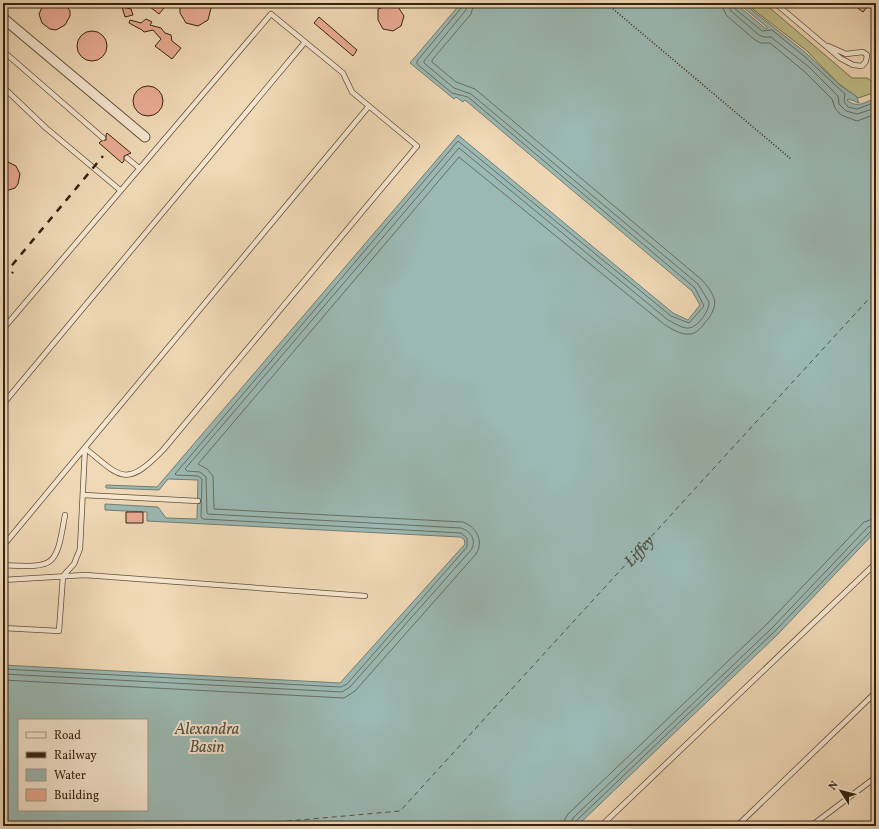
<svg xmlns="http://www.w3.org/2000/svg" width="879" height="829" font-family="Vollkorn,serif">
<rect width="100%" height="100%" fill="#f0d9b6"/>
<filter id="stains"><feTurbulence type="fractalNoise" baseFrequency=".005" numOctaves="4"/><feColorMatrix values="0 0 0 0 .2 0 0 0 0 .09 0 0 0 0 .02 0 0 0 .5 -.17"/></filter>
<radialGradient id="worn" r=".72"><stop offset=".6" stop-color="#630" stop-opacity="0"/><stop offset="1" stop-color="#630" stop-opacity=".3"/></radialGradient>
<path fill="#c0be89" stroke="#7a704d" d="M745,3H764L852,78H867L876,84V92L858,98L838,83L807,51Z"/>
<path fill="#9bb9b4" stroke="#727d73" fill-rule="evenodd" d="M461,3H735L766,29L767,27L738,3H743L806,53L841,86L856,96L859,103L849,99L847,100C857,109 865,102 876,98V531L778,634L577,826H3V665L340,683L465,544L464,539L460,537L147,521V512L105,510V504L158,507L166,518L197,519L198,480L168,479L159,490L106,488V485L157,487L458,135L673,313L688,320L700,305L692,291L465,100L463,102L456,97L454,99L410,63ZM19,720H147V810H19Z"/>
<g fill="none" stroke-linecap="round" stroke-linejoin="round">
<path stroke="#686e62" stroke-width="1" d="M721,3L726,15L755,40L761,43H770L805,72L832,99L835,108L841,115L857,121L876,114
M728,3L731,11L759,35L764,37H771L809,67L838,96L839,104L846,111L857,114L876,108
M733,3L734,8L762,31L772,30L804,56L845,94L844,101L848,107L857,109L876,102
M3,669L341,687L347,684L467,547V538L461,533L203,519L201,517L202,479L198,476L176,475L175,474L458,141L671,316L689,323L704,306L695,288L468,97L452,93L417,64V61L462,7L463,3
M3,674L342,692L350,687L471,550C477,541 471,531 461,528L208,514L207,513L206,477L200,472L187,471L185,469L459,148L668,320C674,323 683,329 689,328C698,327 710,310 709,302L698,284L471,94L454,88L424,63V61L466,10L468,3
M3,680L344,698L355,691L476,554C484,542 477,527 463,522L214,509L213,476L207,469L198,464L459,157L665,325C672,329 681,335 689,334C696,334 700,329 704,324C719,306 718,298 702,280L475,89L456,82L432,62V60L471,14L474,3
M564,826L565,819L568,814L768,623L864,522L876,518
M570,826L573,818L772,628L868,527L876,524
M575,826L576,821L775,631L871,531L876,529"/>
<path stroke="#535042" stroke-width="1" stroke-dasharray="5 4" stroke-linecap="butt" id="s1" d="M233,826L400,811L876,291"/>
</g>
<path fill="#eaab93" stroke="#342311" d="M44,3H65L70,11V16L65,25L56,30L50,29L42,23L39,14Z
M145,3H168L159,14Z
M180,3H209L211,8L208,20L198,26L186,23L180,13Z
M851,3H870L863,12Z
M389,5L398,7L404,16L401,26L393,31L383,29L378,20V9Z
M122,7L131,9L133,15L125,17Z
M319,17L357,50L353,56L314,23Z
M146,19L152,22L150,25L161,28L165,33L171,35L172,41L181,48L172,59L155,46L161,39L153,30L144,32L142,30L129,23L130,20L141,23Z
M77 46a15 15 0 1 1 30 0a15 15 0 1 1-30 0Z
M133 101a15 15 0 1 1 30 0a15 15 0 1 1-30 0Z
M107,133L131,153L124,156V161L122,163L99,143L101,141L106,140V135Z
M3,162H8L16,166L20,174L18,184L15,188L3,192Z
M126,512H143V523H126Z"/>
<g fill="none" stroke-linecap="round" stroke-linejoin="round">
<defs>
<path id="lane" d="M775,3L840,58L853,65L862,66L866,61L867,55L863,52L846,54L828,46
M3,51L103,138
M3,87L46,128L120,190
M127,158L139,168
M3,329L271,14L343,73L352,92L417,146L163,450C126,488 121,478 85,448
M3,404L305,42
M83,495L198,501
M3,546L369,106
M3,565C56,568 56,567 65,515
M3,580L85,575L365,596
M3,628L59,631L63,576L74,564L80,549L85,448
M601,826L876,563
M737,826L876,692
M811,826L876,777"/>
<path id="street" d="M3,18L145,137"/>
</defs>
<use href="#lane" stroke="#63503a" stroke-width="6"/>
<use href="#street" stroke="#63503a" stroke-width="11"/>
<path stroke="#342311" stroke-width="1.5" stroke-dasharray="1 2" stroke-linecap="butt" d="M606,3L791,159"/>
<use href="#lane" stroke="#f5e6d0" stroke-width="4.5"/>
<use href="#street" stroke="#f5e6d0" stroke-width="9"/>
<path stroke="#342311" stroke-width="2.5" stroke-dasharray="7 7" stroke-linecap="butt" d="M3,276L103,156
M3,284L13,272"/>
</g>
<g text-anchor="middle" stroke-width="4" stroke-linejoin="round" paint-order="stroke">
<g font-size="16" font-style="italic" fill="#535042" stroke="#f5e6d0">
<text dy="6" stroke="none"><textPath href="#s1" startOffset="521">Liffey</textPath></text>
<text x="207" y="734">Alexandra<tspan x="207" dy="18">Basin</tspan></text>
</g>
</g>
<rect width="879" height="829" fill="none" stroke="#f0d9b6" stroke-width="16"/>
<rect x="4" y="4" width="871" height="821" fill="none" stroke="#342311" stroke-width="2"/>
<rect x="8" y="8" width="863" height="813" fill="none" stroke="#342311"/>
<rect x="18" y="719" width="130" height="92" fill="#f5e6d0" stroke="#a89884"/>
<rect x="26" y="732" width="20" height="6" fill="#f5e6d0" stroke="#a89884"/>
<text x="54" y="739" font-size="12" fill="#342311">Road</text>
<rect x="26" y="752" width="20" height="6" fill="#342311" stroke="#a89884"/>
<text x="54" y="759" font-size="12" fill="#342311">Railway</text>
<rect x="26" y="769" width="20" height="12" fill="#9bb9b4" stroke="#a89884"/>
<text x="54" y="779" font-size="12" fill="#342311">Water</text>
<rect x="26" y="789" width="20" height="12" fill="#eaab93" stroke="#a89884"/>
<text x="54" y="799" font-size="12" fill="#342311">Building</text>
<g transform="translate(841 791) rotate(306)" stroke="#f5e6d0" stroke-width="3" paint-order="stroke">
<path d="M0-3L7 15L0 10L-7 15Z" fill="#342311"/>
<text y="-6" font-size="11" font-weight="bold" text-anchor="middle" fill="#342311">N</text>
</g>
<rect width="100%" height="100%" filter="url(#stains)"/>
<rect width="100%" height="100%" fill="url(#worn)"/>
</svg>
